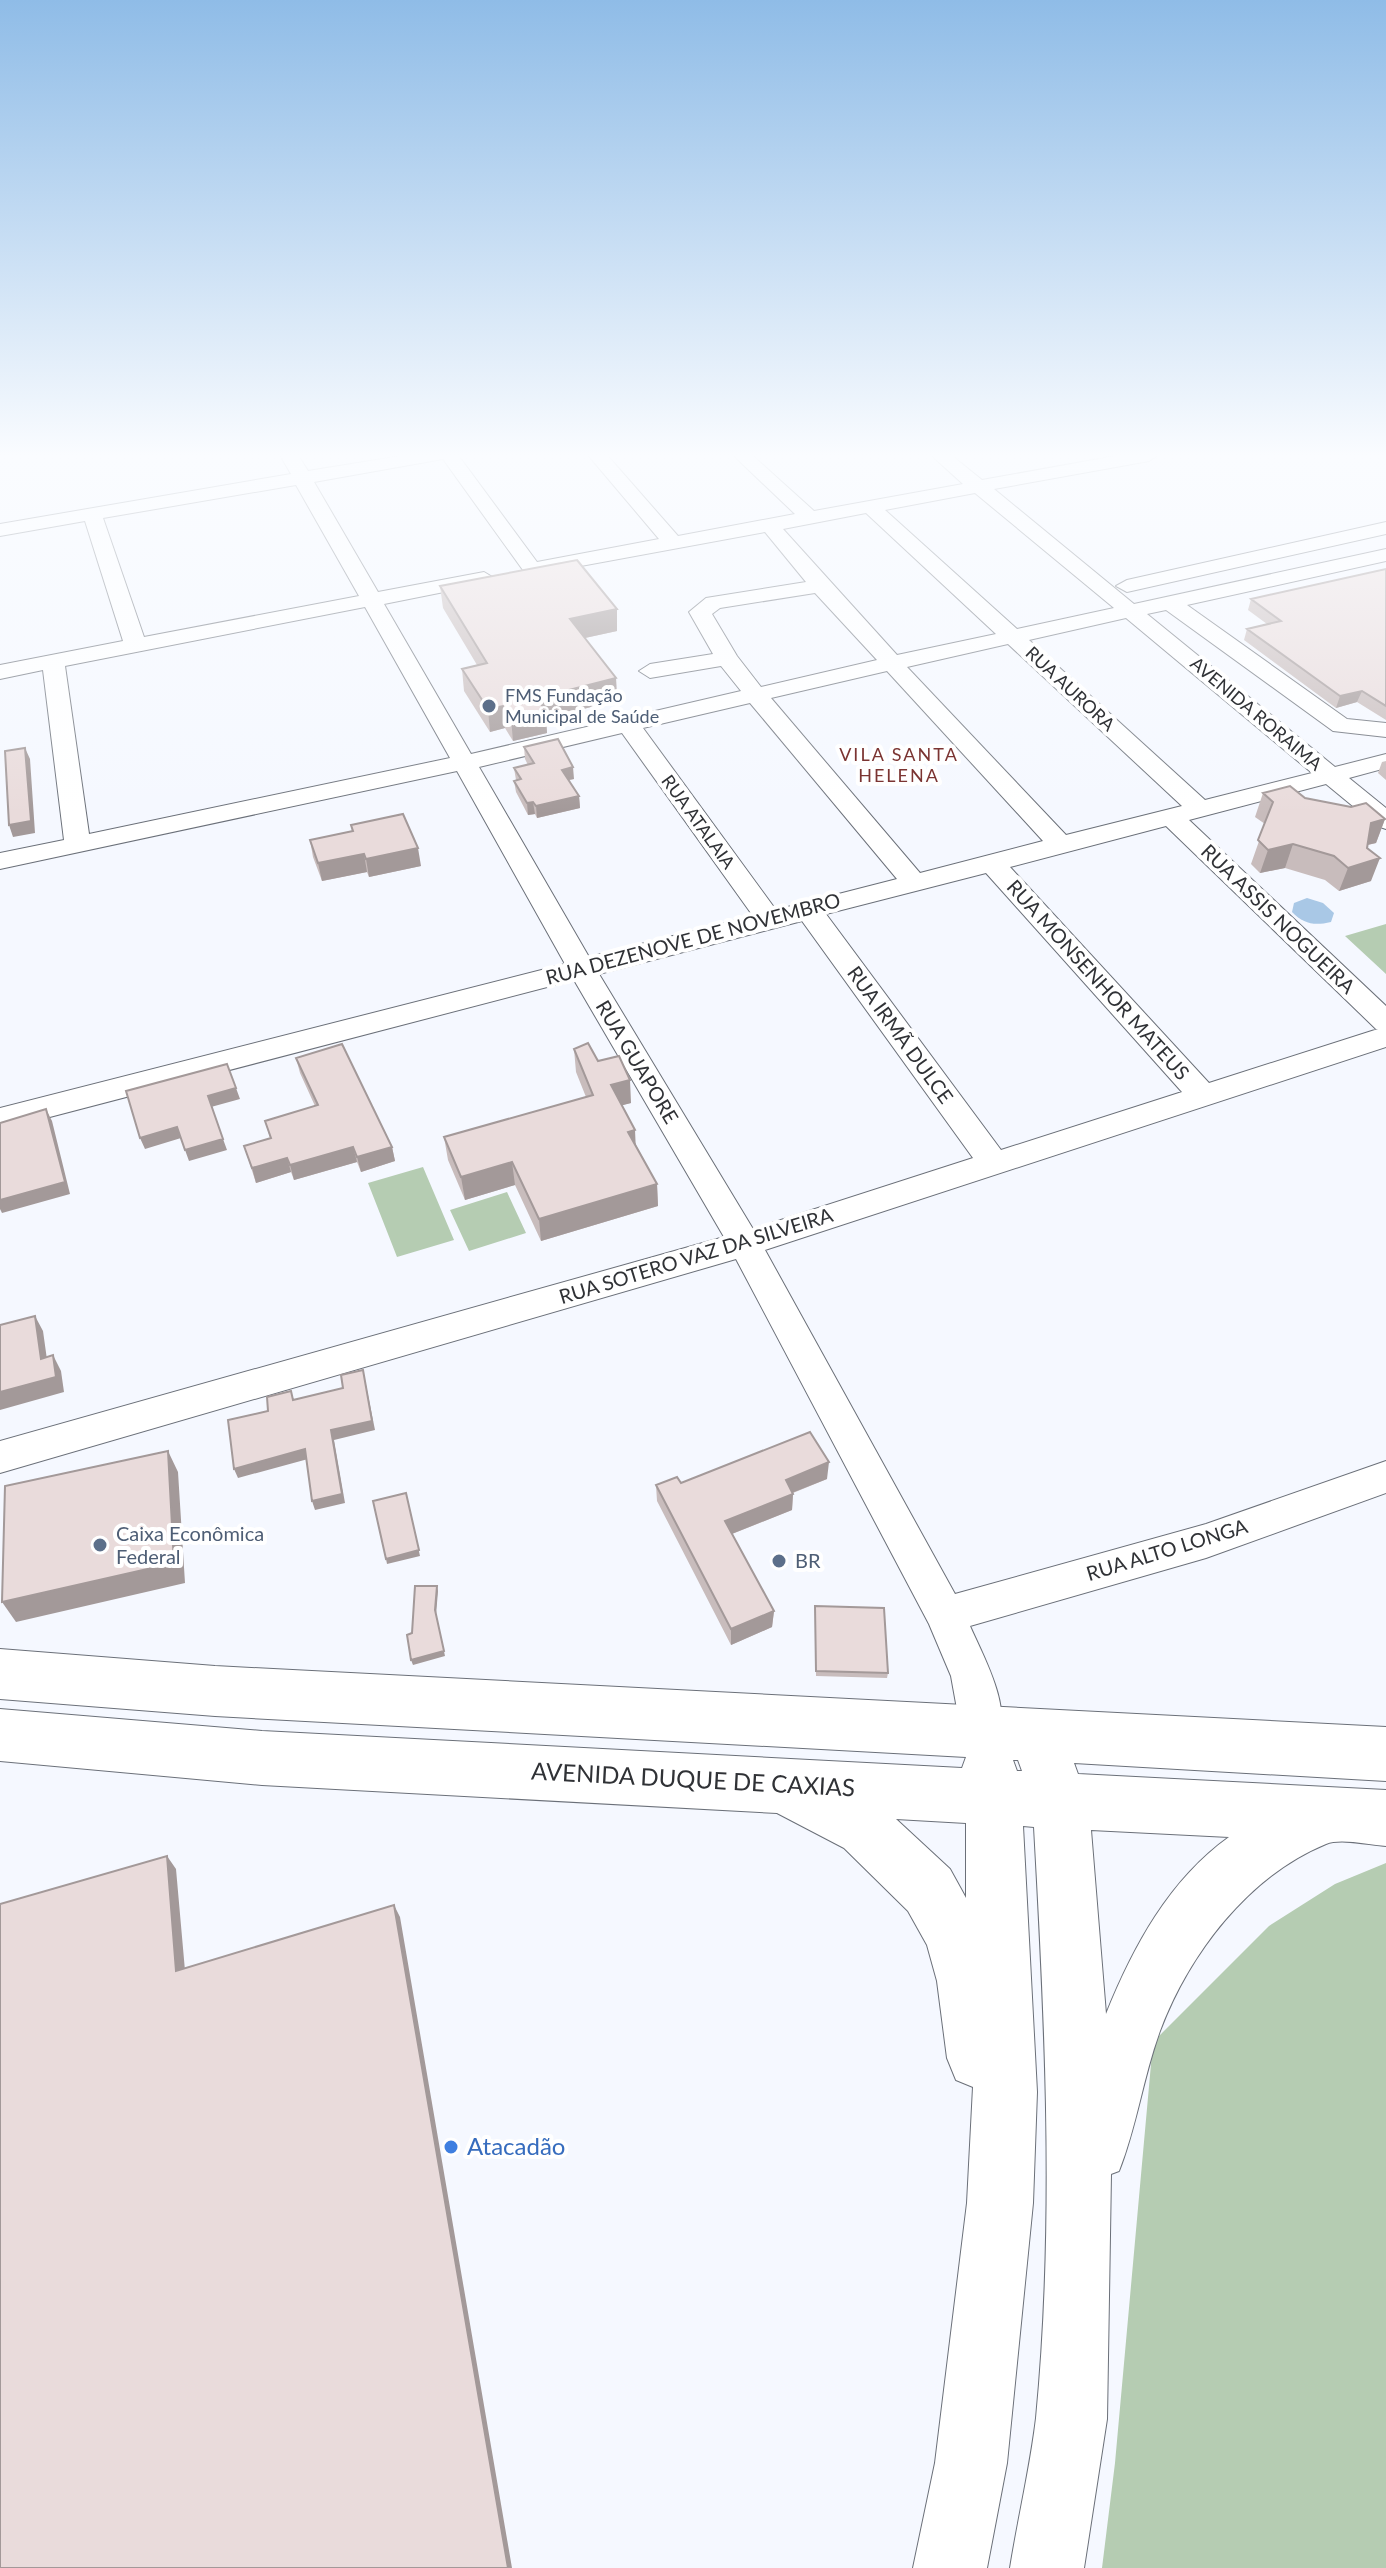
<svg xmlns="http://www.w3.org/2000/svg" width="1386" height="2568" font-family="Lato,sans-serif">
<rect width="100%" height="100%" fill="#f5f8ff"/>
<path fill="#b5ccb2" d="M1386,924V974L1345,936Z
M423,1167L454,1240L397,1257L368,1183Z
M507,1192L526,1233L469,1251L450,1210Z
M1386,1863V2568H1102L1115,2463L1153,2042L1269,1926L1335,1884Z"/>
<path fill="#a9c8e6" d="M1307,898L1323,903L1334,913L1331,922C1314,926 1304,924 1292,912L1294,903Z"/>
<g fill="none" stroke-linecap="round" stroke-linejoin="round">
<defs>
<path id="minor" d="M280,455H298L308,471L407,455H458L537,562L659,539L588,455H607L678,536L795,514L733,455H752L814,511L963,484L931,455H951L982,480L1121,455H1158L1149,461L994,489L1134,604L1386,549V561L1187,605L1347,719L1386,723V737L1333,731L1166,610L1147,614L1335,767L1386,754V768L1349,778L1386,808V829L1377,826L1326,784L1189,820L1386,1006V1047L765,1250L955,1594L1206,1524L1386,1461V1493L1206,1558L970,1626C985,1660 1013,1709 997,1745L982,1751L967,1745L961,1731L951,1676L929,1624L736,1259L0,1473V1441L724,1237L574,980L0,1130V1108L565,964L457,771L0,869V853L64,840L43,670L0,679V665L123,641L85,521L0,536V524L291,474ZM443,459L525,573L532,575L765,532L806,582L706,598L689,612L713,654L650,664L639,671L650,678L721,666L741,691L471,754L384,604L484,584L494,578L484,572L378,592L314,482ZM296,485L359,596L144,637L103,518ZM975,493L1114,608L1017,629L885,510ZM866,513L996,634L897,655L783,529ZM815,593L877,660L761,687L737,656L712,614L720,608ZM365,607L450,758L89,834L65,666ZM1126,618L1312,773L1205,800L1029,640ZM1008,644L1182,806L1066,835L907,667ZM887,671L1043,841L920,873L771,698ZM750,703L897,879L776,910L643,728ZM622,733L753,916L589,957L479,767ZM1166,826L1376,1029H1378L1209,1083L1010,867ZM986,873L1182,1092L1001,1150L826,914ZM802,921L973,1158L753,1229L599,974Z
M1386,522V534L1127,592L1116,586L1127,580Z"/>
<path id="major" d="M0,1649L215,1666L1386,1727V1781L1074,1763L1078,1774L1386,1790V1846C1369,1845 1341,1838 1326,1844C1248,1876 1189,1954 1160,2031C1143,2077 1137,2126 1119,2171L1111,2174L1107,2419L1084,2568H1010C1018,2518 1030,2468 1036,2418C1055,2221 1045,2023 1034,1827L1023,1826L1037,2092L1033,2203L1007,2463L987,2568H913L935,2463L967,2203L973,2087L956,2080L947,2058L937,1981L927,1945L908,1911L844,1848L777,1813L262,1785L0,1761V1709L262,1731L962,1768L966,1757L215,1716L0,1699ZM1013,1760H1018L1022,1771H1017ZM896,1819L966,1823V1898L950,1869ZM1091,1830L1229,1837C1169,1880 1133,1947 1106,2014Z"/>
</defs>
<use href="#minor" stroke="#6b7079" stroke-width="2"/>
<use href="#major" stroke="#6b7079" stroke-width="2"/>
<use href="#minor" fill="#fff" fill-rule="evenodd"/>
<use href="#major" fill="#fff" fill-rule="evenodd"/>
</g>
<path fill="#c8bcbc" d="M1386,569V720L1357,702L1336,708L1244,640L1247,629L1267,624L1248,610L1251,599Z
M440,586L617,631L585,638L616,678L617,700L546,719L547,733L513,741L505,728L490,732L464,691L462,669L477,665L443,608Z
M524,747L574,779L569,780L579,796L580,808L537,818L535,814L528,815L516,792L514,781L516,780L514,768L528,765L525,759Z
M1386,761V780L1378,773L1382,762Z
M1263,793L1305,798L1385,819L1376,843L1368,845L1371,881L1339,891L1325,880L1285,868L1260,873L1251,864L1265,824L1255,817Z
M351,825L421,866L369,877L367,872L322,881L313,857L310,840L352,831Z
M574,1049L598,1061L631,1103L622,1105L636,1145L657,1184L658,1206L541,1241L515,1185L465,1200L448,1160L444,1137L586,1097L576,1072Z
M296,1058L392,1147L395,1161L361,1172L357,1162L294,1180L291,1172L256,1183L244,1146L270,1138L265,1121L315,1106L300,1073Z
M827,1479L793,1493L792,1510L732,1534L774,1611L772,1627L731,1645L657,1501L656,1485Z
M815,1606L888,1673L887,1678L816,1676Z"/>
<path fill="#a39999" d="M617,609V631L571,641L570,619Z
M616,678L617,700L546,719L547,733L513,741L511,718L537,698Z
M1362,691L1357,702L1336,708L1340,696Z
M503,706L505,728L490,732L488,709Z
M25,748L30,759L35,833L13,837L9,825Z
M573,767L574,779L563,781L562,770Z
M579,796L580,808L537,818L536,806Z
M533,802L535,814L528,815L527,803Z
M1385,819L1376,843L1362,846L1371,823Z
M1293,844L1285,868L1260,873L1268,850Z
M418,848L421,866L369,877L366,859Z
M364,854L367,872L322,881L318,863Z
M1380,858L1371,881L1339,891L1348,868Z
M630,1080L631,1103L612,1108L611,1085Z
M236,1088L240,1099L211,1107L208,1096Z
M46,1109L52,1121L70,1194L2,1213L0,1209V1200Z
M177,1127L181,1138L145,1149L140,1138Z
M635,1130L636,1152L628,1132Z
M223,1139L227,1150L189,1161L185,1150Z
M353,1147L357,1162L294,1180L290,1165Z
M392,1147L395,1161L361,1172L357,1157Z
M287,1158L291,1172L256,1183L252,1168Z
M512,1162L515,1185L465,1200L461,1177Z
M657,1184L658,1206L541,1241L539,1219Z
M35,1316L43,1331L49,1374L41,1359Z
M53,1355L61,1371L64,1392L0,1410V1392Z
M363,1370L375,1430L334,1440L345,1503L315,1510L312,1501L331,1430Z
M305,1449L308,1459L238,1478L234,1469Z
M168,1451L178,1472L185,1583L16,1622L2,1602Z
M829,1462L827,1479L784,1496L786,1480Z
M406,1493L420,1556L387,1564L386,1559Z
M793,1494L792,1510L724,1537L725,1521Z
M437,1586L438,1591L436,1615L445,1656L413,1665L411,1660L435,1610Z
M774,1611L772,1627L731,1645V1629Z
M167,1856L176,1869L186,1982L176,1971Z
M394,1905L400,1917L512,2568H508Z"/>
<path fill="#e9dbdb" stroke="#a39999" stroke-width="2" d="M577,560L617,609L570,619L616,678L537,698L545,710L511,718L503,706L488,709L462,669L487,663L440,586Z
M1386,569V706L1362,691L1340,696L1247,629L1281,621L1251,599Z
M558,739L573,767L562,770L579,796L536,806L533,802L527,803L514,781L521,779L514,768L534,763L524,747Z
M25,748L31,821L9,825L5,751Z
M1290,786L1305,798L1351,807L1366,803L1385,819L1371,823L1367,848L1380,858L1348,868L1334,856L1293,844L1268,850L1258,840L1273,802L1263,793Z
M403,814L418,848L366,859L364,854L318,863L310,840L353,831L351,825Z
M588,1043L598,1061L619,1056L630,1080L611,1085L635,1130L628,1132L657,1184L539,1219L512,1162L461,1177L444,1137L593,1095L574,1049Z
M342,1044L392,1147L357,1157L353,1147L290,1165L287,1158L252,1168L244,1146L271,1138L265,1121L318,1105L296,1058Z
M227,1064L236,1088L208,1096L223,1139L185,1150L177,1127L140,1138L126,1091Z
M46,1109L65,1182L0,1200V1123Z
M35,1316L41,1359L53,1355L56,1377L0,1392V1325Z
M363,1370L372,1421L331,1430L342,1494L312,1501L305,1449L234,1469L228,1420L268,1411L267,1397L291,1391L293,1400L343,1388L341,1375Z
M810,1432L829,1462L786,1480L793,1494L725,1521L774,1611L731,1629L656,1485L677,1477L681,1483Z
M168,1451L174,1563L2,1602L5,1486Z
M406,1493L419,1550L386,1559L373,1501Z
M415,1586H437L435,1610L444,1651L411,1660L407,1635L412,1633Z
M815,1606L884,1608L888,1673L816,1671Z
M167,1856L176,1971L394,1905L508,2568H0V1904Z"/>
<linearGradient id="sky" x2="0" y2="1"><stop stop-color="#8fbce7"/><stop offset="0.56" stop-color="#fafcff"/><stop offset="1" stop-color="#fafcff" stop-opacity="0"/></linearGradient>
<rect width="1386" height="814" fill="url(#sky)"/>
<g fill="#5c6f8a" stroke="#fff" stroke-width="3">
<circle cx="489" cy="706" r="8"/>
<circle cx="100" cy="1545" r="8"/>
<circle cx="779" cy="1561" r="8"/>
</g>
<circle fill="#3f7fe0" stroke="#fff" stroke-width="3" cx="451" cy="2147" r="8"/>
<g text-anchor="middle" stroke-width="8" stroke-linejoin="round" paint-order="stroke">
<g font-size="18" fill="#303236" stroke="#fff">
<text transform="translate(1070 689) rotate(43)" y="6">RUA AURORA</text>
<text transform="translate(1256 714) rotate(40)" y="6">AVENIDA RORAIMA</text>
<text transform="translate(698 822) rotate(54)" y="6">RUA ATALAIA</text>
</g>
<g font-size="18" fill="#4e5e75" stroke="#fff" text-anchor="start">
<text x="505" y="702">FMS Fundação<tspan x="505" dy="21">Municipal de Saúde</tspan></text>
</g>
<g font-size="18" letter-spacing="2" fill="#7b3432" stroke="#fff">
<text x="899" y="761">VILA SANTA<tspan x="899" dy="21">HELENA</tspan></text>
</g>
<g font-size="20" fill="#303236" stroke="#fff">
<text transform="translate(1278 919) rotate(44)" y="7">RUA ASSIS NOGUEIRA</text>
<text transform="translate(693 939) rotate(-15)" y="7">RUA DEZENOVE DE NOVEMBRO</text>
<text transform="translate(1098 980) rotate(48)" y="7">RUA MONSENHOR MATEUS</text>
<text transform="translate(900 1035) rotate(54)" y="7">RUA IRMÃ DULCE</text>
<text transform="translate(637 1062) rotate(59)" y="7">RUA GUAPORE</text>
<text transform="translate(696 1256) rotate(-17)" y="7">RUA SOTERO VAZ DA SILVEIRA</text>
<text transform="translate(1167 1550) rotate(-17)" y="7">RUA ALTO LONGA</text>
</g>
<g font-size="20" fill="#4e5e75" stroke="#fff" text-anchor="start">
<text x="116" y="1541">Caixa Econômica<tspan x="116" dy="23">Federal</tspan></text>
<text x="795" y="1568">BR</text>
</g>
<g font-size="24" fill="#303236" stroke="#fff">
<text transform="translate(693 1780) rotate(3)" y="8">AVENIDA DUQUE DE CAXIAS</text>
</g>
<g font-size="24" fill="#366cbe" stroke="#fff" text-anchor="start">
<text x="467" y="2155">Atacadão</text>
</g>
</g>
</svg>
